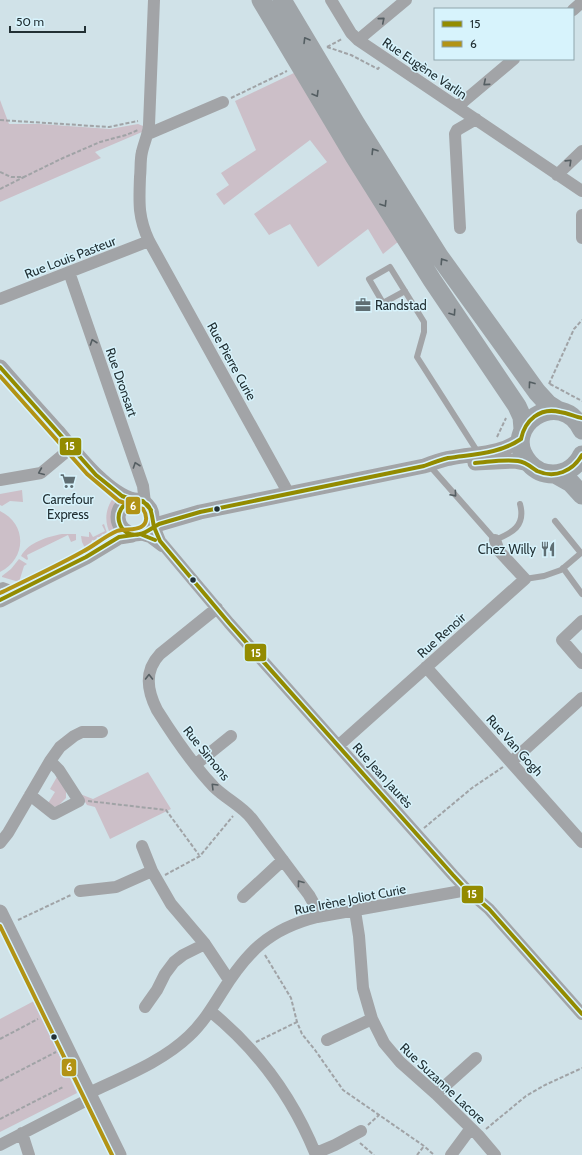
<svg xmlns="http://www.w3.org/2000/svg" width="582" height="1155" font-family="Cabin,sans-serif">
<rect width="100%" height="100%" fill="#d0e2e8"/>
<path fill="#ccbfc8" d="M296,72L399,241L383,254L368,229L318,267L290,224L269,235L254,214L327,162L310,140L224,205L216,194L229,185L221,173L256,150L235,101Z
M0,100L9,124H40L110,129L138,124L143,126L142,132L95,152L101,158L0,202Z
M22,490L23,502L10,501L2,506L0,505V494Z
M113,498L119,502C110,512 113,520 116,532L111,535C104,522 105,510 113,498Z
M0,511C27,524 27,558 0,572Z
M104,524L108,536L104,541L106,535L102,534L101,538L97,537L96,541L92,540L89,551L86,550L82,542L81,536L89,537V532H90L93,537L105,531L102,525Z
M62,534H76V540L71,542L68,535L27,555L28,559L27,560L21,556C29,542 47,537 62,534Z
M19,559L27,564L24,566L19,582L2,577V576L11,569Z
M148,772L171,809L110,839L95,807L87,805L80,794L93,799Z
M58,775L66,790V798L58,806L54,807L47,805L55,792L50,789Z
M34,1001L77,1093L0,1132V1019Z"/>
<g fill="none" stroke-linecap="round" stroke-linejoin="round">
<path stroke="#a0a3a6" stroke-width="2" stroke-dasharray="4 2" stroke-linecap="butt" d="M327,47L351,55L378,69L380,66
M327,47L342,39
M231,98L287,71
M0,120L109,127L138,121
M0,172L11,177H24L63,158L100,142L126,135L138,130
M0,189L24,177
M549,384L574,329L582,320
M550,384L582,401
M497,437L506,418
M88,801L166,810L199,855
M424,828L472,788L503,767
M165,875L200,856L233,816
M18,920L71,895
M265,955L291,998L297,1022L302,1034L315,1050L343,1090L424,1146L434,1155
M0,1039L38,1019
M256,1042L297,1022
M0,1081L56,1052
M0,1119L63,1087
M368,1125L379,1115
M486,1129L526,1096L545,1085L582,1068
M360,1143L374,1155
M417,1155L424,1146"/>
<path stroke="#a2a4a7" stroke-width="6" d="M405,291L383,303L369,279L390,267L424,322V332L417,357L479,454
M429,465L495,540C512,533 526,526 520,504
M563,568L582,594
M525,579L544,576L561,570L581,553L555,521
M0,586L3,585L17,590"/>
<path stroke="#a2a4a7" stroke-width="12" d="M154,0L149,125C148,135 144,143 142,152C140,160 141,169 140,177C139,203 138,217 149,241L289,494
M331,0L351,33L358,40L582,191
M573,10L582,2
M358,40L406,0
M457,107L514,59
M148,134L223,102
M557,175L582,151
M582,215V238
M460,228L455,134L457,130L476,119
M69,272L143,486L145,503
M0,299L149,241
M0,480L41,473L71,448
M152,521L160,541L229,623L453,875L467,890L489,909L582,1014
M140,534L150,537L162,546
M217,608L160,654C144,671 147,690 157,710C174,737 192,764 214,787C226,799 242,806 252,819L309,895L314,904L317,917
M582,621L562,640L582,663
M426,667L582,842
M338,746L525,579L499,551L495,540
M511,762L582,698
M195,765L231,736
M30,795L54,814L79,801L59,770L50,761
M0,843L8,833L50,761L60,747L74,736L82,732H102
M142,846L152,871L171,904L205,944L229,980
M80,891L116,887L152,871
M243,897L283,860
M355,911L359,936L363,988L372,1019L384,1043L400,1062L436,1094L478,1135L495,1155
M145,1007L157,990L165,974L174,962L183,955L205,944
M210,1011C257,1049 293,1098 316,1155
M327,1040L372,1019
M89,1093C122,1077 162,1062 189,1036C202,1024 212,1008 222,992C247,952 269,929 317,917L467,890
M436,1094L476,1058
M22,1133L29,1155
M0,1145L91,1098
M316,1153L335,1145L361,1131
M451,1155L471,1128"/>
<path stroke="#a2a4a7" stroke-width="15" d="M0,367C19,389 38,410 57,431C76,453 105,492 133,500
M475,463L514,461L529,464
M118 517a17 17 0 1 1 34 0a17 17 0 1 1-34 0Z
M149,529L159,524L200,512L424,466C433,463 442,459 451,458C475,453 501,455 521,439
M0,600L86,557L119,537L132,535
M0,912L119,1155"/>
<path stroke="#9fa4a8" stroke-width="19" d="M261,0L354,156L432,280L517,406L522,417L523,429
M282,0L356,124L439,256L537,392L548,404L559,411
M582,430C561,385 497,427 529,463C535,470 544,474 553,474C566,474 577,466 582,455
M555,474L571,483L582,495"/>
<defs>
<path id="bus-1" d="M0,367L96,475L122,496L133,500L143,501L151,510
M521,439C525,420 540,407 560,412C568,413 575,417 582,418
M475,463C489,462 504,459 518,461C526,462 531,467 537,471C555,479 573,471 582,455
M135,500C153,502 151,513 154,527C149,530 145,533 140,534C119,540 107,507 135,500Z
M154,527L160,541L229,623L453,875L467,890L489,909L582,1014
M154,527L159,524L200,512L424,466C432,463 440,460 448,458C474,454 499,454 521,439
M0,600L86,557L119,537L140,534L155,540"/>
<path id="bus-2" d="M0,376L87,474L119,501L143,509C147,515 148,523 141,527C134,531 124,528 117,531C105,536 94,546 82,552C55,567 27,580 0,593
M0,926L112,1155"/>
</defs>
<use href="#bus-1" stroke="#d7f3fc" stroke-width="7"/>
<use href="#bus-2" stroke="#d7f3fc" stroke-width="7"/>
<use href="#bus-1" stroke="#938b00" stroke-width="4"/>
<use href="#bus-2" stroke="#b29315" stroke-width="4"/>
</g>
<defs><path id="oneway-chevron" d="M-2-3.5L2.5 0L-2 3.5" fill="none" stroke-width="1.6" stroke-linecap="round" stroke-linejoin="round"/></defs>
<g stroke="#555e62">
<use href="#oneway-chevron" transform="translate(382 20) rotate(-40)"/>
<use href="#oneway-chevron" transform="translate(486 83) rotate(140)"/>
<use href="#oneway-chevron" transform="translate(569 162) rotate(-44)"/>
<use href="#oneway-chevron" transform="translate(93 342) rotate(-109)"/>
<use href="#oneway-chevron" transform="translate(136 465) rotate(-109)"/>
<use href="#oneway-chevron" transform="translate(41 472) rotate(157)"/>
<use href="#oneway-chevron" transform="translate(454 494) rotate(49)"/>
<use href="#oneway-chevron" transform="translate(149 677) rotate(-90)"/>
<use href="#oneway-chevron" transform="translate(214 786) rotate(-135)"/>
<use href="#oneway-chevron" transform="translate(300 883) rotate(-127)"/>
</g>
<g stroke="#545e62">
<use href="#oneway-chevron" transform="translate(306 40) rotate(-121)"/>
<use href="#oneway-chevron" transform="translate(316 94) rotate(59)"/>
<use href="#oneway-chevron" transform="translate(374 151) rotate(-122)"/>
<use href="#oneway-chevron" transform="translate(384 204) rotate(58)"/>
<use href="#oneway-chevron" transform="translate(443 261) rotate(-123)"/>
<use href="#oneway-chevron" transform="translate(453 313) rotate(56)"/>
<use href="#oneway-chevron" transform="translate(531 384) rotate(-126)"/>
</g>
<defs>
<symbol id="office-bare" viewBox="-9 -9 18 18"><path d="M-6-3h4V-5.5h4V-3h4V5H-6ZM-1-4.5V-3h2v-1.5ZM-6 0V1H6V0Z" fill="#5f6e73" stroke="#d7f3fc" stroke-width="2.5" paint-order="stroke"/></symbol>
<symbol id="supermarket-bare" viewBox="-9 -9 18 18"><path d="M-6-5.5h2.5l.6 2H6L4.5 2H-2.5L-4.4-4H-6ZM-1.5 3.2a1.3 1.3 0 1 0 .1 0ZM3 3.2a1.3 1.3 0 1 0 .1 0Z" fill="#5f6e73" stroke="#d7f3fc" stroke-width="2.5" paint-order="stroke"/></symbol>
<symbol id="restaurant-bare" viewBox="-9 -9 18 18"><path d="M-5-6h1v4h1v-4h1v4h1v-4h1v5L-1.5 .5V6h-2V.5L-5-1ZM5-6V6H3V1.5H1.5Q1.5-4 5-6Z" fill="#5f6e73" stroke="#d7f3fc" stroke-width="2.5" paint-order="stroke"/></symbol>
</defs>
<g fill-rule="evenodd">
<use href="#office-bare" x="352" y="294" width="22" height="22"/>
<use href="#supermarket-bare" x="57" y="470" width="22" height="22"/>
<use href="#restaurant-bare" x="537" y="538" width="22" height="22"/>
</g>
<g fill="#223034" stroke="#d7f3fc" stroke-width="1.5">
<circle cx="217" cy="509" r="3.5"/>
<circle cx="193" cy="580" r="3.5"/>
<circle cx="54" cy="1037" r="3.5"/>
</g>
<g text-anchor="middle" stroke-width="3" stroke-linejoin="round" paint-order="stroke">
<g font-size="13" fill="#223034" stroke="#d7f3fc">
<text transform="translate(425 68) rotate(34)" y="5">Rue Eugène Varlin</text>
<text transform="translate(70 257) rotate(-21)" y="5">Rue Louis Pasteur</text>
<text transform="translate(232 361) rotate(61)" y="5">Rue Pierre Curie</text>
<text transform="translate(122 382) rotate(71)" y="5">Rue Dronsart</text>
<text transform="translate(441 635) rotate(-42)" y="5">Rue Renoir</text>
<text transform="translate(515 745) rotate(48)" y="5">Rue Van Gogh</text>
<text transform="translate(207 753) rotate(51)" y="5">Rue Simons</text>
<text transform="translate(383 775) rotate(48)" y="5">Rue Jean Jaurès</text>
<text transform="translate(350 899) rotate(-11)" y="5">Rue Irène Joliot Curie</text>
<text transform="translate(443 1083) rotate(43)" y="5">Rue Suzanne Lacore</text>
</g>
<g font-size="13" fill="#223034" stroke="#d7f3fc" text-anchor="start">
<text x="375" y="310">Randstad</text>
<text x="68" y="504" text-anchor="middle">Carrefour<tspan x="68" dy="15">Express</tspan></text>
<text x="536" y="554" text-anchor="end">Chez Willy</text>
</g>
</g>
<g stroke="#d7f3fc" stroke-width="1.5">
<rect x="59" y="437" width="23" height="19" rx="4" fill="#938b00"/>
<rect x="125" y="496" width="16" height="19" rx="4" fill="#b29315"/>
<rect x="244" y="643" width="23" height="19" rx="4" fill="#938b00"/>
<rect x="461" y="885" width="23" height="19" rx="4" fill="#938b00"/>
<rect x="61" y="1058" width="16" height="19" rx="4" fill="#b29315"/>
</g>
<g font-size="11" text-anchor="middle" font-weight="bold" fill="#fff">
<text x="70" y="450">15</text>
<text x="133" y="510">6</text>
<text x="256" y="657">15</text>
<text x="472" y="898">15</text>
<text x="69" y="1071">6</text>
</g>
<rect x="434" y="8" width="140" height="52" fill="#d7f3fc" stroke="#8fa5ac"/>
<rect x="442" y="21" width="20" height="6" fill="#938b00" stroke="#8fa5ac"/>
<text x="470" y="28" font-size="12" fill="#223034">15</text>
<rect x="442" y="41" width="20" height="6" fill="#b29315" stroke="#8fa5ac"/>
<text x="470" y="48" font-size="12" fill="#223034">6</text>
<path d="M10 26v6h75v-6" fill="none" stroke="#223034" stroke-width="2"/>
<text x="16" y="26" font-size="12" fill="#223034" stroke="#d7f3fc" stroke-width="3" paint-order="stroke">50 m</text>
</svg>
